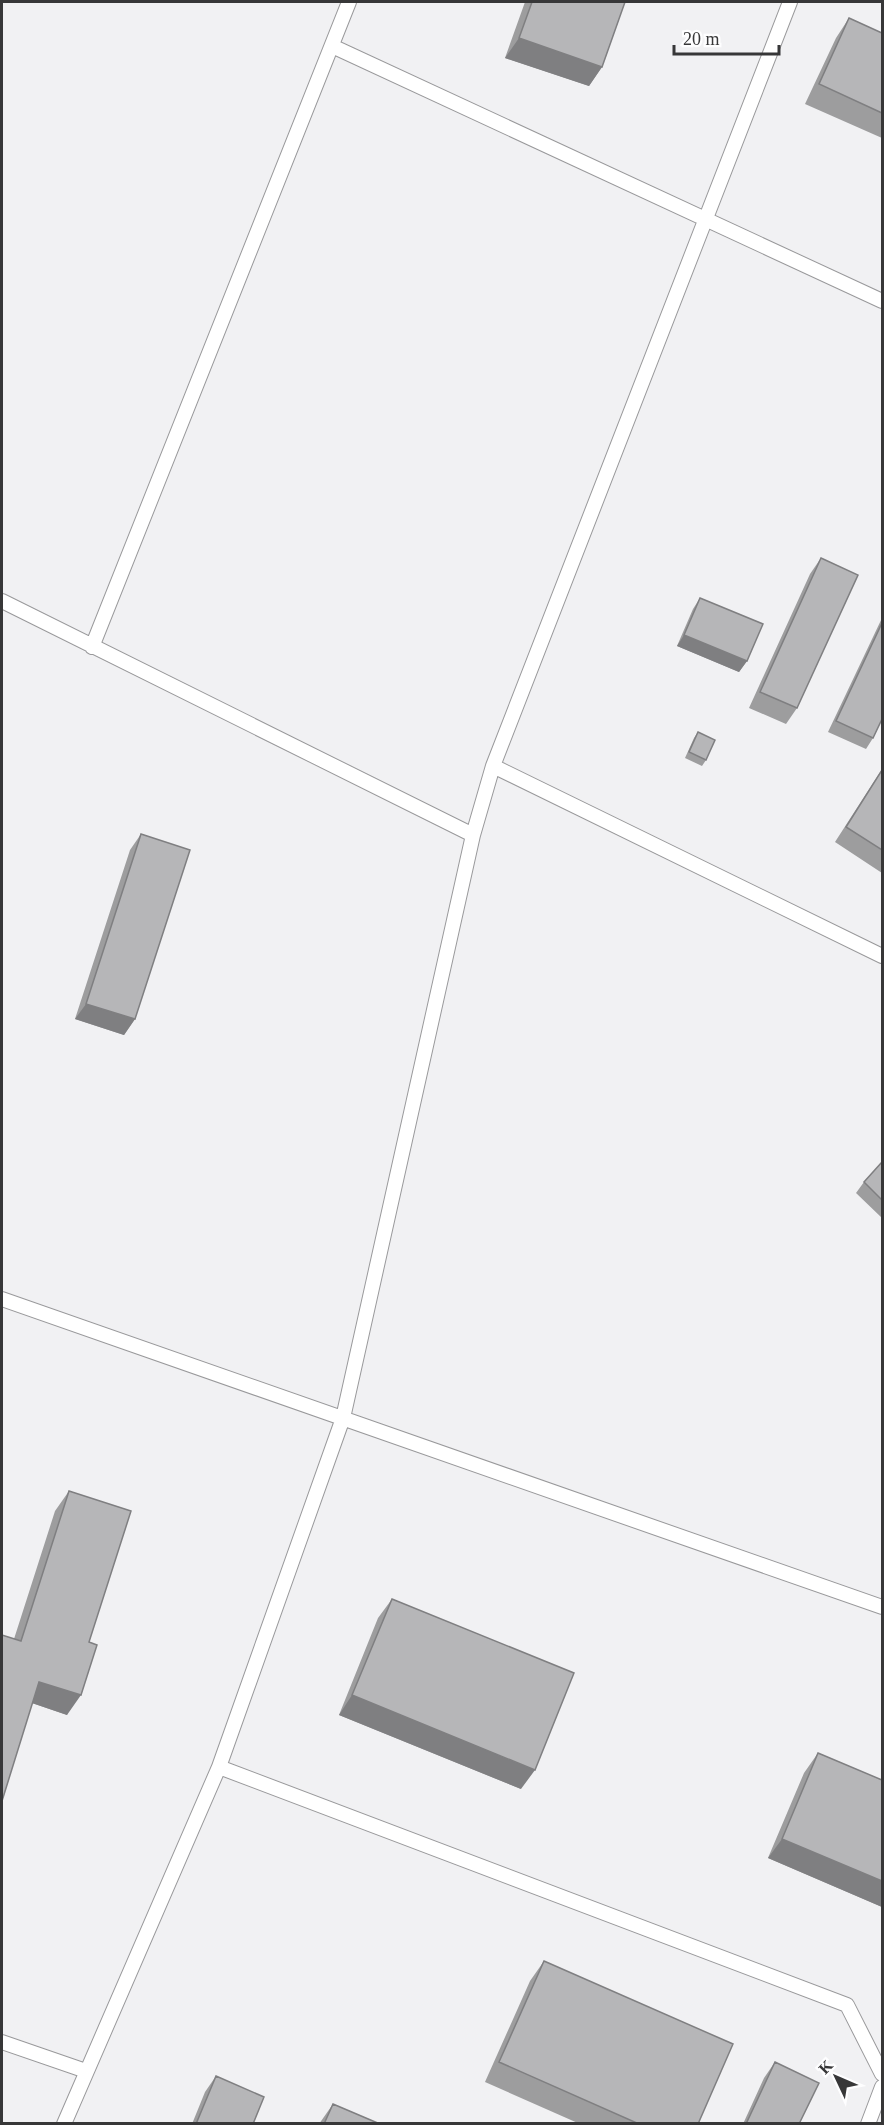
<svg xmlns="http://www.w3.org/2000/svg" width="884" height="2125" font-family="'Times New Roman',serif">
<rect width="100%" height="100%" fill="#f1f1f3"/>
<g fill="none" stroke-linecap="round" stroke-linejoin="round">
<defs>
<path id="service" d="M332,46L882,301
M2,601L473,835
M92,647L349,2
M493,766L882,956
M2,1299L882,1607
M219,1767L847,2005L882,2074
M2,2042L86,2071
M64,2124L219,1767L343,1418L473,835L493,766L790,2
M868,2124L882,2087"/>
</defs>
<use href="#service" stroke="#99999b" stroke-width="16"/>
<use href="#service" stroke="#fff" stroke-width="14"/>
</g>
<path fill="#9d9d9e" d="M525,2H625L602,67L589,86L505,58Z
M849,18L882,33V138L805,104L836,38Z
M821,558L797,708L786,724L749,708L810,574Z
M700,598L747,661L739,672L677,646L693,609Z
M882,618V719L873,738L866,749L828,732Z
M698,732L706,760L702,766L685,758L694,738Z
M882,769V873L835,842Z
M141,834L135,1019L124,1035L75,1019L130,850Z
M882,1162V1218L856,1193L864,1182Z
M69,1491L89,1642L67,1715L32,1703L14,1639L55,1511Z
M392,1599L521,1789L339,1715L378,1618Z
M818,1753L882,1780V1907L768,1858L804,1773Z
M544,1961L698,2124H580L485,2082L530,1981Z
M775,2062L799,2124H743L764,2078Z
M216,2076L253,2124H192L205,2092Z
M333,2104L380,2124H319Z"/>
<path fill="#7f7f81" d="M519,38L602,67L589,86L505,58Z
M684,635L747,661L739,672L677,646Z
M86,1004L135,1019L124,1035L75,1019Z
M39,1682L81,1695L67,1715L26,1701Z
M352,1695L535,1770L521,1789L339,1715Z
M782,1839L882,1881V1907L768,1858Z"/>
<path fill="#b6b6b8" stroke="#7f7f81" stroke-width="1.5" d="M532,2H625L602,67L519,38Z
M849,18L882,33V113L819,84Z
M821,558L858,575L797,708L760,692Z
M700,598L763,624L747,661L684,635Z
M882,623V719L873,738L836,721Z
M698,732L715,740L706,760L689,752Z
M882,770V850L846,827Z
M141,834L190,850L135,1019L86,1004Z
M882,1162V1200L864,1182Z
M69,1491L131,1511L89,1642L97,1645L81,1695L39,1682L2,1801V1635L21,1641Z
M392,1599L574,1673L535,1770L352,1695Z
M818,1753L882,1780V1881L782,1839Z
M544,1961L733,2044L698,2124H639L499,2062Z
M775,2062L819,2083L799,2124H746Z
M216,2076L264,2097L253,2124H196Z
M333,2104L380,2124H324Z"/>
<rect width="884" height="2125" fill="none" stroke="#373738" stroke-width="6"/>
<g transform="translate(836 2077) rotate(314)" stroke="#fefeff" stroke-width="4.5" paint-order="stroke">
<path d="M0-4.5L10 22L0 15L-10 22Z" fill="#373738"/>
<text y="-9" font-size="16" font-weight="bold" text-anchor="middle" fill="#373738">K</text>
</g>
<path d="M674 45v9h105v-9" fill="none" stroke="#373738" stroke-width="3"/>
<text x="683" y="45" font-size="18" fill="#373738" stroke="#fefeff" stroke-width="4.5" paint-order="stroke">20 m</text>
</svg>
